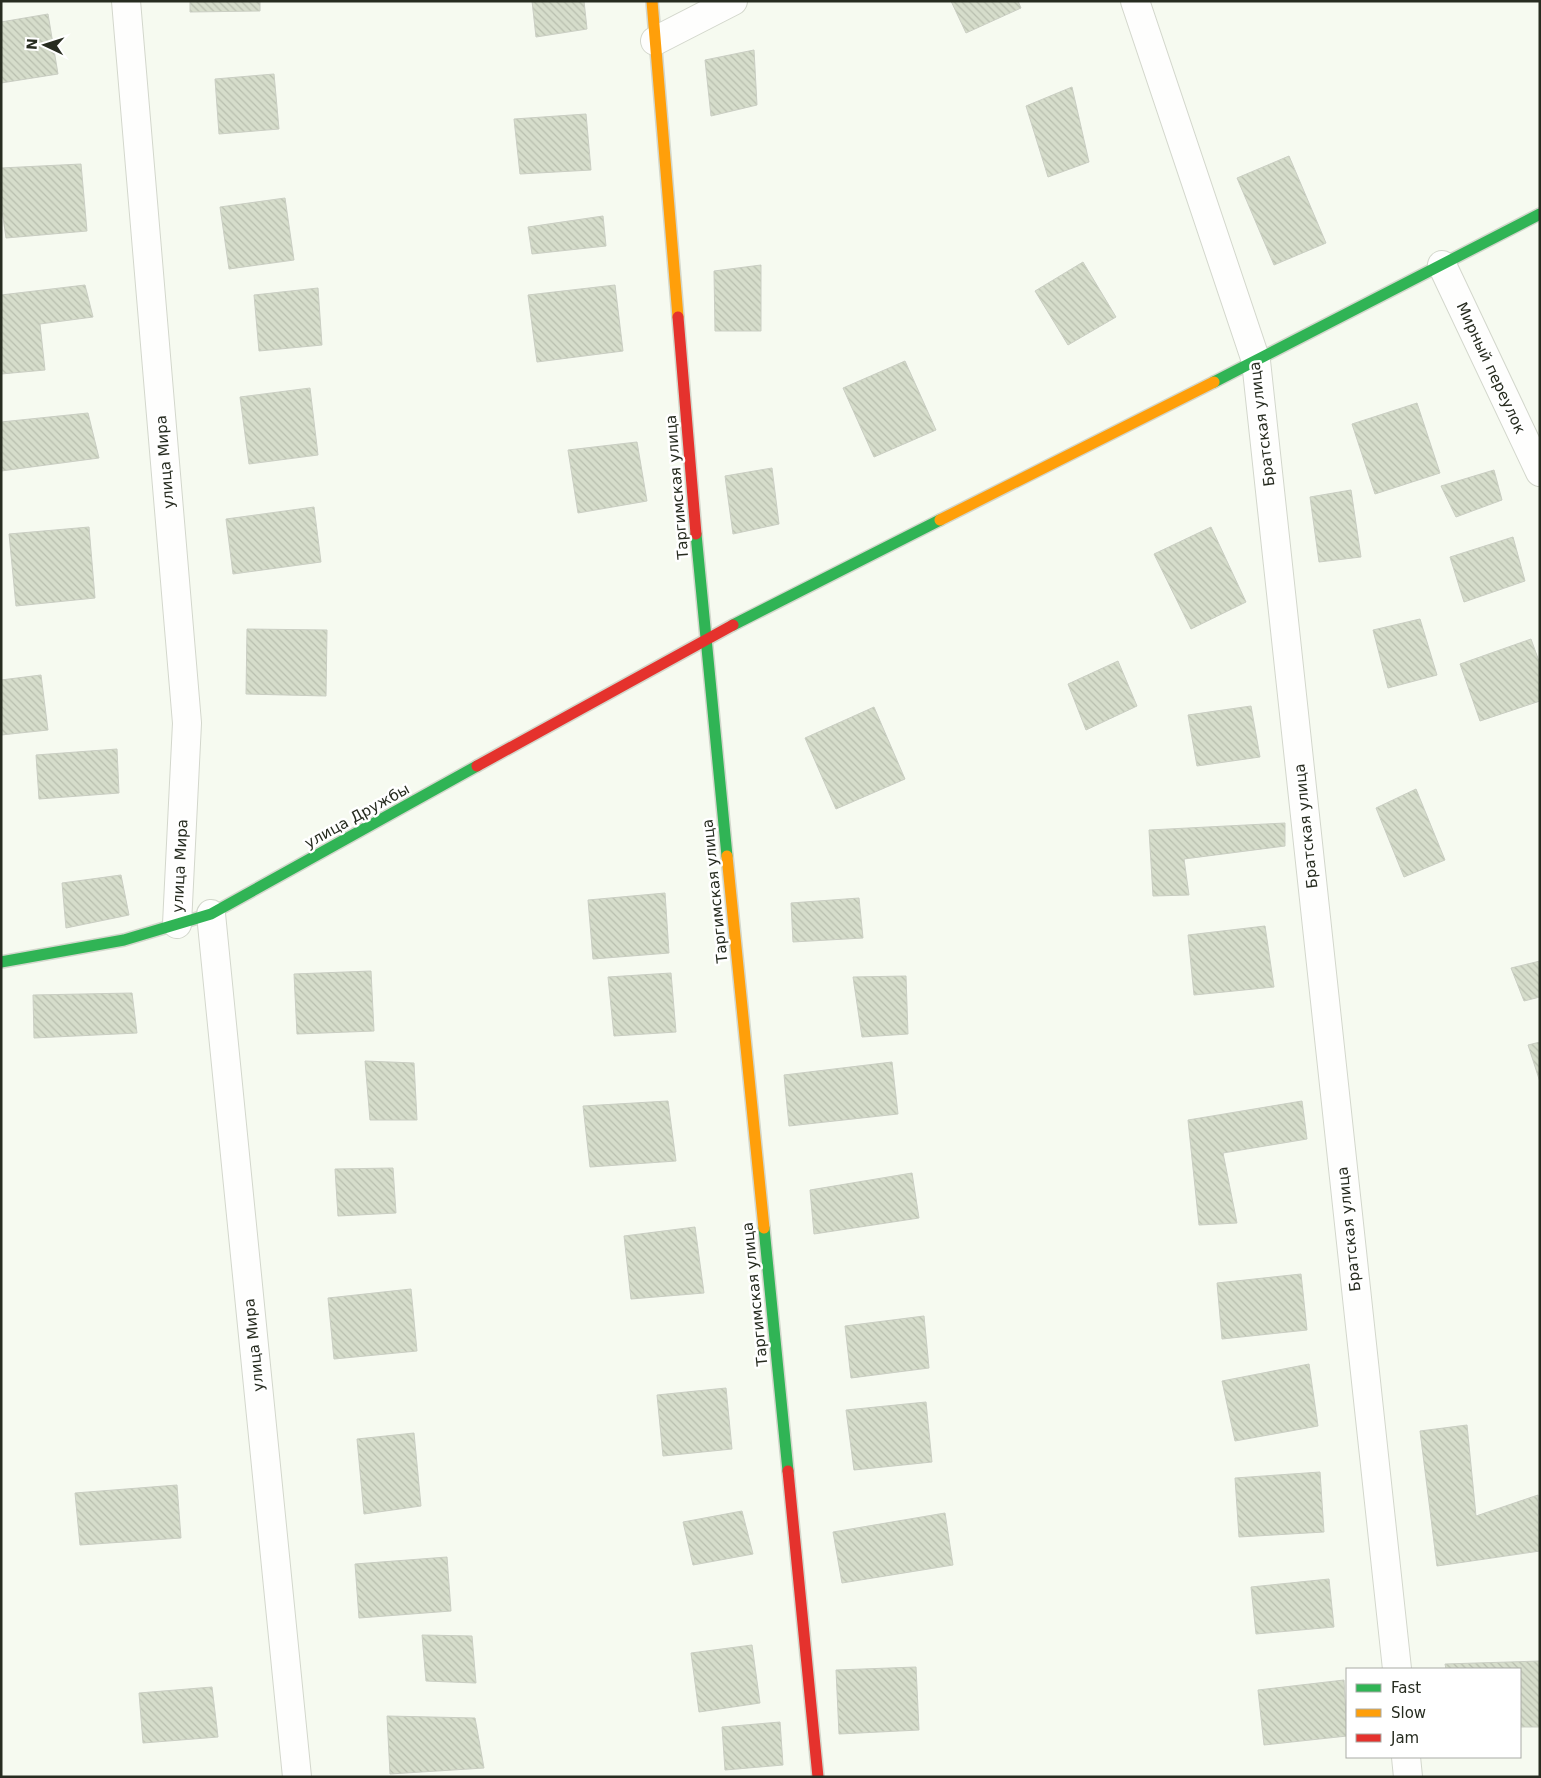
<svg xmlns="http://www.w3.org/2000/svg" width="1541" height="1778" font-family="'DejaVu Sans',sans-serif">
<defs>
<pattern id="building-back-hatch" width="6" height="6" patternUnits="userSpaceOnUse" patternTransform="scale(1.25)"><rect width="6" height="6" fill="#d6ddcb"/><path d="M-1 5l2 2M0 0l6 6M5-1l2 2" fill="none" stroke="#b8beae"/></pattern>
</defs>
<rect width="100%" height="100%" fill="#f6faf0"/>
<path fill="url(#building-back-hatch)" stroke="#cacec3" d="M190,1H260V11L190,12Z
M532,1H584L587,29L536,37Z
M951,1H1018L1021,8L966,33Z
M48,14L58,74L1,83V22Z
M754,50L757,105L711,116L705,60Z
M274,74L279,129L219,134L215,79Z
M1072,87L1089,162L1048,177L1026,106Z
M586,114L591,170L520,174L514,119Z
M1289,156L1326,243L1274,265L1237,178Z
M81,164L87,231L6,238L1,203V168Z
M285,198L294,260L229,269L220,207Z
M603,216L606,246L532,254L528,227Z
M1083,262L1116,317L1068,345L1035,291Z
M761,265V331H715L714,271Z
M85,285L93,317L40,324L45,370L1,374V295Z
M615,285L623,351L537,362L528,295Z
M318,288L322,345L259,351L254,295Z
M905,361L936,430L874,457L843,388Z
M310,388L318,455L249,464L240,397Z
M1417,403L1440,473L1375,494L1352,424Z
M88,413L99,458L1,471V422Z
M637,442L647,501L578,513L568,450Z
M772,468L779,524L733,534L725,476Z
M1494,470L1502,500L1456,517L1441,486Z
M1351,490L1361,557L1319,562L1310,497Z
M314,507L321,562L233,574L226,519Z
M89,527L95,598L16,606L9,534Z
M1211,527L1246,602L1191,629L1154,554Z
M1513,537L1525,581L1464,602L1450,557Z
M1420,619L1437,675L1388,688L1373,630Z
M247,629L327,630L326,696L246,694Z
M1531,639L1540,664V701L1480,721L1460,664Z
M1118,661L1137,706L1086,730L1068,684Z
M41,675L48,730L1,735V680Z
M1251,706L1260,757L1197,766L1188,715Z
M874,707L905,779L836,809L805,738Z
M117,749L119,793L39,799L36,755Z
M1416,789L1445,860L1404,877L1376,808Z
M1285,823V846L1184,859L1189,895L1153,896L1149,830Z
M121,875L129,915L66,928L62,883Z
M665,893L669,953L593,959L588,900Z
M859,898L863,938L793,942L791,903Z
M1265,926L1274,987L1194,995L1188,935Z
M1540,961V997L1524,1001L1511,968Z
M371,971L374,1031L297,1034L294,974Z
M671,973L676,1032L614,1036L608,977Z
M906,976L908,1034L862,1037L853,977Z
M132,993L137,1033L34,1038L33,995Z
M1540,1042V1082L1528,1045Z
M365,1061L414,1063L417,1120H370Z
M892,1062L898,1114L789,1126L784,1075Z
M668,1101L676,1161L590,1167L583,1106Z
M1302,1101L1307,1139L1223,1153L1237,1223L1199,1225L1188,1120Z
M393,1168L396,1213L338,1216L335,1169Z
M912,1173L919,1218L814,1234L810,1190Z
M695,1227L704,1293L631,1299L624,1236Z
M1301,1274L1307,1330L1222,1339L1217,1283Z
M411,1289L417,1351L334,1359L328,1298Z
M924,1316L929,1368L851,1378L845,1326Z
M1309,1364L1318,1426L1235,1441L1222,1381Z
M726,1388L732,1449L663,1456L657,1395Z
M926,1402L932,1462L854,1470L846,1410Z
M1467,1425L1476,1516L1538,1495L1540,1551L1437,1566L1420,1431Z
M414,1433L421,1506L364,1514L357,1439Z
M1320,1472L1324,1532L1239,1537L1235,1478Z
M177,1485L181,1538L80,1545L75,1493Z
M742,1511L753,1554L693,1565L683,1522Z
M945,1513L953,1565L842,1583L833,1532Z
M447,1557L451,1611L359,1618L355,1564Z
M1329,1579L1334,1627L1256,1634L1251,1587Z
M422,1635L472,1636L476,1683L426,1681Z
M752,1645L760,1703L699,1712L691,1653Z
M1540,1661V1727H1520V1669H1446L1445,1664Z
M916,1667L919,1730L839,1734L836,1670Z
M1344,1680L1347,1736L1264,1745L1258,1690Z
M212,1687L218,1737L143,1743L139,1693Z
M387,1716L475,1718L484,1768L390,1774Z
M780,1722L783,1765L725,1770L722,1727Z"/>
<g fill="none" stroke-linecap="round" stroke-linejoin="round">
<defs>
<path id="street" d="M126,1L187,723L177,924
M1135,1L1256,361L1397,1669
M655,41L733,1
M1442,265L1540,472
M211,914L297,1777
M1406,1757L1408,1777"/>
<path id="fast" d="M1214,382L1540,214
M696,534L727,856
M733,625L940,520
M1,962L124,940L211,914L477,766
M764,1228L788,1471"/>
<path id="slow" d="M652,1L678,317
M940,520L1214,382
M727,856L764,1228"/>
<path id="jam" d="M678,317L696,534
M477,766L733,625
M788,1471L818,1777"/>
</defs>
<use href="#street" stroke="#d3d7cc" stroke-width="30"/>
<use href="#fast" stroke="#d3d7cc" stroke-width="14"/>
<use href="#slow" stroke="#d3d7cc" stroke-width="14"/>
<use href="#jam" stroke="#d3d7cc" stroke-width="14"/>
<use href="#street" stroke="#fefefd" stroke-width="28"/>
<use href="#fast" stroke="#30b455" stroke-width="11"/>
<use href="#slow" stroke="#ff9f0a" stroke-width="11"/>
<use href="#jam" stroke="#e5322d" stroke-width="11"/>
</g>
<g text-anchor="middle" stroke-width="5" stroke-linejoin="round" paint-order="stroke">
<g font-size="15" fill="#272c20" stroke="#fff">
<text transform="translate(1491 368) rotate(65)" y="5">Мирный переулок</text>
<text transform="translate(1262 424) rotate(-97)" y="5">Братская улица</text>
<text transform="translate(165 462) rotate(-95)" y="5">улица Мира</text>
<text transform="translate(677 487) rotate(-95)" y="5">Таргимская улица</text>
<text transform="translate(357 816) rotate(-29)" y="5">улица Дружбы</text>
<text transform="translate(1306 826) rotate(-96)" y="5">Братская улица</text>
<text transform="translate(180 866) rotate(-87)" y="5">улица Мира</text>
<text transform="translate(715 891) rotate(-96)" y="5">Таргимская улица</text>
<text transform="translate(1349 1229) rotate(-96)" y="5">Братская улица</text>
<text transform="translate(755 1294) rotate(-96)" y="5">Таргимская улица</text>
<text transform="translate(254 1345) rotate(-96)" y="5">улица Мира</text>
</g>
</g>
<rect width="1541" height="1778" fill="none" stroke="#272c20" stroke-width="5"/>
<rect x="1346" y="1668" width="175" height="90" fill="#ffffff" stroke="#a9aba6"/>
<rect x="1356" y="1684" width="25" height="8" fill="#30b455" stroke="#a9aba6"/>
<text x="1391" y="1693" font-size="15" fill="#272c20">Fast</text>
<rect x="1356" y="1709" width="25" height="8" fill="#ff9f0a" stroke="#a9aba6"/>
<text x="1391" y="1718" font-size="15" fill="#272c20">Slow</text>
<rect x="1356" y="1734" width="25" height="8" fill="#e5322d" stroke="#a9aba6"/>
<text x="1391" y="1743" font-size="15" fill="#272c20">Jam</text>
<g transform="translate(45 45) rotate(274)" stroke="#ffffff" stroke-width="4" paint-order="stroke">
<path d="M0-4L9 19L0 12L-9 19Z" fill="#272c20"/>
<text y="-8" font-size="14" font-weight="bold" text-anchor="middle" fill="#272c20">N</text>
</g>
</svg>
